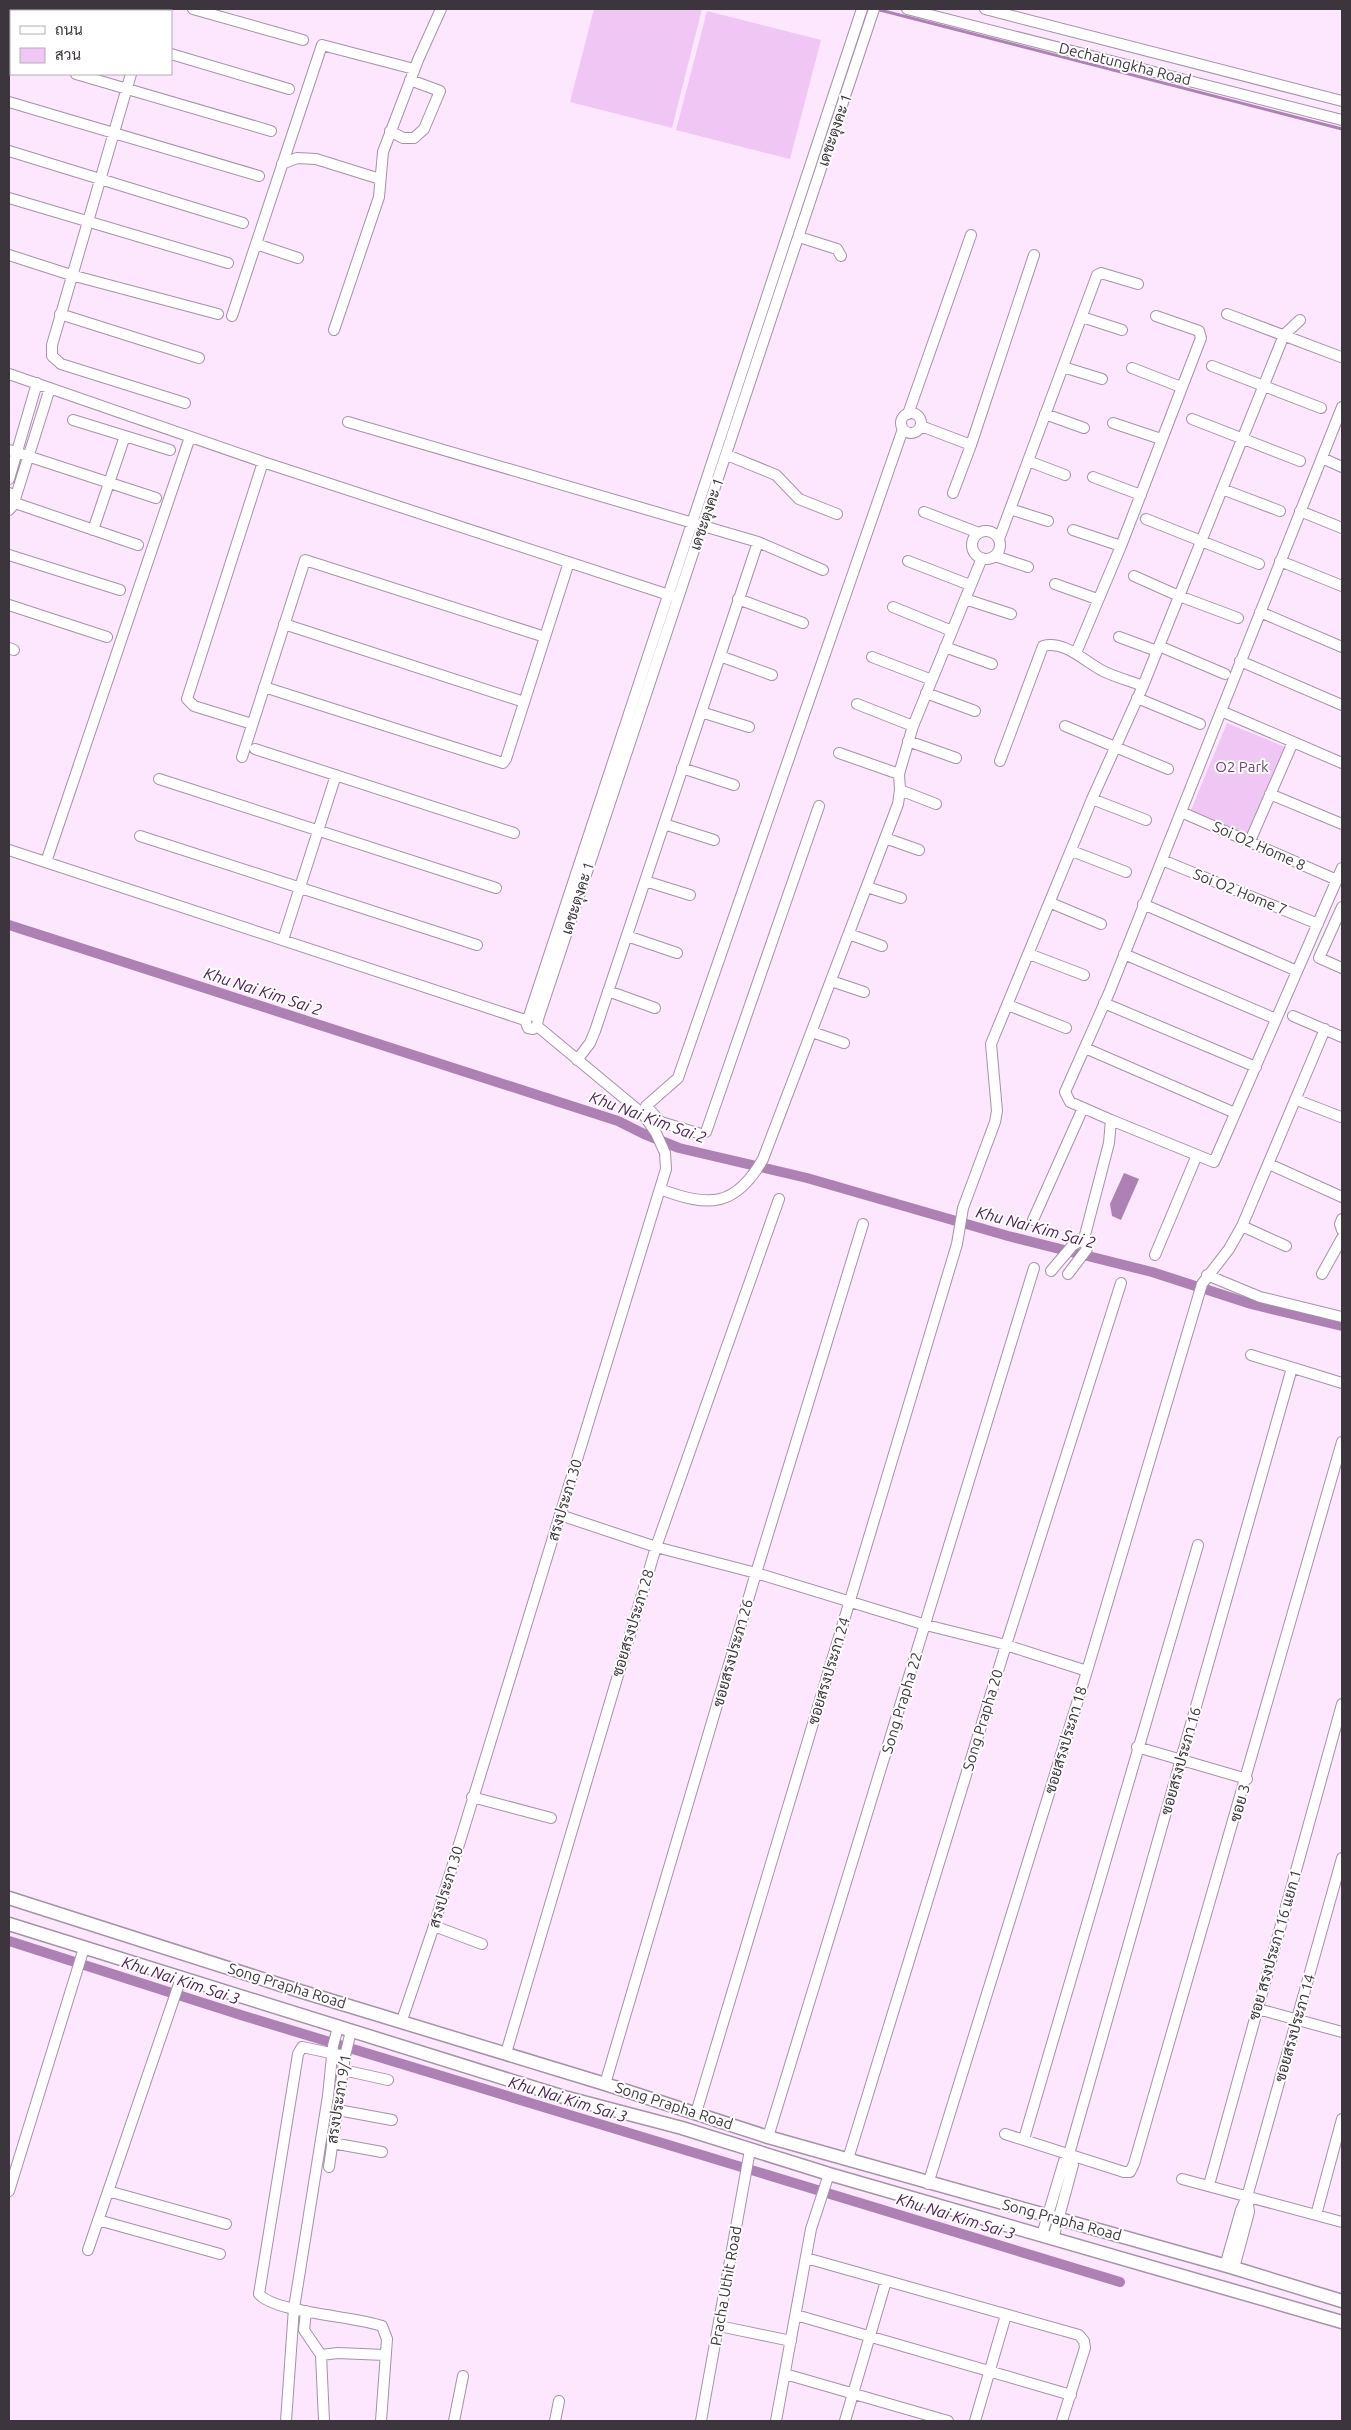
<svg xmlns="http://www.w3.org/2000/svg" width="1351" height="2430" font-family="Ubuntu,Sarabun,sans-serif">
<rect width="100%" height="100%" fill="#fce7fe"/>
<path fill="#f0c6f5" d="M594,9H702L672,128L570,102Z
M707,11L821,40L790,159L676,130Z
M1227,723L1285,747L1248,835L1191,810Z"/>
<path fill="#ad81b3" d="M1124,1173L1139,1179L1121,1220L1112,1216L1110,1204Z"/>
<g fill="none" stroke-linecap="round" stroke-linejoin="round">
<path stroke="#ad81b3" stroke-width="3" d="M876,9L1342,129"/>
<path stroke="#ad81b3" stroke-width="10" d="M9,925L618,1121L644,1134L679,1148L807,1178L1008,1236L1152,1272L1251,1304L1342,1326
M9,1941L244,2016L1120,2282"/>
<defs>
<path id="minor" d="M20,9L29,11
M193,9L303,40
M907,9L1342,120
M985,9L1342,101
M150,11L151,9
M9,52L11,53
M171,54L289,89
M76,74L271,131
M131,74L52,345V356L61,364L185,403
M9,102L259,176
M390,131L403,138H414L424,129L440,91L410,80
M9,151L243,223
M282,164L297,158L316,159L380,179
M9,198L228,263
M799,237L837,249L841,256
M256,244L298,258
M9,255L71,275L218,314
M60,314L199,358
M1227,314L1341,357
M232,316L322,45L414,69
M1082,317L1122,330
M334,330L379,197L383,152L418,60L441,9
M1212,366L1321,408
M1063,367L1102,379
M1132,368L1181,387
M9,374L263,462L672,596
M901 423a10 10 0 1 1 20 0a10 10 0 1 1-20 0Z
M908,414L971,235
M1045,414L1084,428
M1192,419L1300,461
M73,420L125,436
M348,422L758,542L823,570
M1113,423L1161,439
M921,426L971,445L1034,255
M9,450L156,498
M727,455L776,475L799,499L837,514
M1322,458L1342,467
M1028,461L1065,475
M1093,477L1141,495
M9,479L37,383
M1222,489L1280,511
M9,493L13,496L15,503L9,510
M953,493L971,445
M15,499L50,388
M15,503L138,545
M1010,509L1048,521
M1300,511L1342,528
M924,512L979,533
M1146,519L1259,564
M93,530L125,436L170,450
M1073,530L1121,546
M972 545a14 14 0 1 1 28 0a14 14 0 1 1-28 0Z
M999,539L1097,275L1101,273L1138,284
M9,555L120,590
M995,556L1028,567
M908,561L970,585
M1280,561L1342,586
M1134,576L1179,596L1238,618
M1055,584L1097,599
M738,599L803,623
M965,599L1011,614
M9,605L107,637
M893,607L952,631
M1260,612L1342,647
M284,624L524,702
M1119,637L1157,651
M1159,646L1225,674
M945,647L992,664
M9,648L14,650
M1076,653L1121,546L1201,338L1199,331L1156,316
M720,656L772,675
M872,657L932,680
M1240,661L1342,705
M264,687L503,763L506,759L569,562
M926,693L975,711
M1137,698L1200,724
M857,704L913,726
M1221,711L1342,763
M701,712L749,727
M252,724L194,706L187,699L263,462
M1065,726L1168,769
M908,741L956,758
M255,749L514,833
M839,753L899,774
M242,757L305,560L545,637
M1000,761L1043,646C1065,640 1085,662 1103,671C1115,677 1130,681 1143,686
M682,768L734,785
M159,779L496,888
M900,790L936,804
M1270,794L1342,824
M1092,799L1146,820
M1181,812L1337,880
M664,824L714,840
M140,836L477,945
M885,838L919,850
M1250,841L1293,742
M9,850L525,1020
M1072,851L1126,872
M1162,860L1318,924
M46,862L190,437
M645,881L690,895
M867,887L901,898
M1051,903L1101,924
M1143,904L1297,971
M1342,907L1319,958L1342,968
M849,934L882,946
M627,936L677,953
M283,940L336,775
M1029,954L1084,975
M1124,954L1276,1019
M831,981L864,992
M608,991L655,1008
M1104,1003L1256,1067
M1008,1005L1066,1028
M529,1016L534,1015L538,1019L537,1026L533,1029L528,1028L525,1020L529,1016L862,9
M1293,1016L1342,1037
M538,1019L874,9
M812,1032L844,1043
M1085,1048L1235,1113
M577,1060L590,1043L595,1031L758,542
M1297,1100L1341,1117
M646,1106L661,1122L701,1134L706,1132L819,806
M643,1114L646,1106L678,1078L903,429
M1111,1120L1214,1162L1342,868
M1269,1164L1342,1197
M660,1189C709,1208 736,1207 763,1159L898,804L900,790L899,774L913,726L982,558
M1342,1219L1340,1224L1342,1230
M1033,1220L1083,1108
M1242,1226L1286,1246
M1084,1239L1109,1143L1111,1120L1070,1102L1065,1092L1109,993L1342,407
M1155,1255L1197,1155
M1051,1271L1073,1245L1084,1239L1087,1249L1068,1274
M1322,1274L1342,1238
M1207,1275L1260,1297L1342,1317
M1251,1355L1342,1383
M560,1515L656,1547L756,1573L926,1625L1006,1645L1087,1671
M1137,1747L1247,1779
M472,1797L551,1818
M434,1926L482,1944
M1258,2009L1342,2032
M402,2020L434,1926L666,1169L665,1153L656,1133L643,1114L537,1026
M506,2053L656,1547L779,1199
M345,2056L302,2047L298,2054L259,2294C275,2313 355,2316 382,2326L387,2339L381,2421
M343,2070L388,2080
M605,2084L756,1573L863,1224
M338,2110L392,2120
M696,2113L957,1244L963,1208L995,1122L997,1111L991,1044L1092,799L1143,686L1284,335L1300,320
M1005,2134L1124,2172H1130L1134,2164L1342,1442
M768,2137L1034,1268
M1024,2139L1198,1545
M332,2143L382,2152
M848,2159L1006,1645L1121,1283
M329,2167L345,2056L351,2031
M1182,2179L1342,2222
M928,2184L1087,1671L1202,1284L1229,1249L1242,1226L1325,1029
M1209,2185L1342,1704
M9,2191L84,1948
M108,2191L226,2224
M1316,2215L1342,2119
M98,2220L220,2254
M1042,2235L1064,2161L1069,2154L1292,1368
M1053,2239L1073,2165L1069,2154
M88,2250L181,1978
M806,2258L1079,2335L1084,2341L1085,2348L1062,2421
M1225,2266L1241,2210L1247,2197L1342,1858
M1234,2268L1249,2212L1247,2197
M306,2311L304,2330L321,2355L324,2421
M796,2315L1071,2395
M719,2326L791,2341
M321,2355L338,2353L385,2355
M785,2374L948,2421
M286,2421L294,2308L328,2096L333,2046L338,2027
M454,2421L463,2376
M555,2421L559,2401
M701,2421L750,2150
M776,2421L811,2229L829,2174
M845,2421L886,2281
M975,2421L1006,2315"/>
<path id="major" d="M9,1898L303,1992L605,2084L768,2137L1234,2268L1342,2301
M9,1924L564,2097L682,2128L829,2174L1342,2322"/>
</defs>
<use href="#minor" stroke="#a592a7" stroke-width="12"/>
<use href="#major" stroke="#a592a7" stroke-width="15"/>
<use href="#minor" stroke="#fff" stroke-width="10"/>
<use href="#major" stroke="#fff" stroke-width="12"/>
</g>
<g text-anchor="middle" stroke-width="4" stroke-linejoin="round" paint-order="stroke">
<g font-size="15" fill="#3d353e" stroke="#fff">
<text transform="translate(1125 64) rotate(14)" y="5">Dechatungkha Road</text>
<text transform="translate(835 130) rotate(-71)" y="5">เดชะตุงคะ 1</text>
<text transform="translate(707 514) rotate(-71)" y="5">เดชะตุงคะ 1</text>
<text transform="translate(1259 846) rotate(24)" y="5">Soi O2 Home 8</text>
<text transform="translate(1240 892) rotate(22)" y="5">Soi O2 Home 7</text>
<text transform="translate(578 898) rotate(-72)" y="5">เดชะตุงคะ 1</text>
<text transform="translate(565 1500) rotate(-73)" y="5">สรงประภา 30</text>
<text transform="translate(633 1623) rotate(-73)" y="5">ซอยสรงประภา 28</text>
<text transform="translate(733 1653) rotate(-74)" y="5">ซอยสรงประภา 26</text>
<text transform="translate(829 1671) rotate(-73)" y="5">ซอยสรงประภา 24</text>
<text transform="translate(902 1703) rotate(-73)" y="5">Song Prapha 22</text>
<text transform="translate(983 1720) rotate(-73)" y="5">Song Prapha 20</text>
<text transform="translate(1066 1740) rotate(-73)" y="5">ซอยสรงประภา 18</text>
<text transform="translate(1181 1761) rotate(-74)" y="5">ซอยสรงประภา 16</text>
<text transform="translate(1240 1803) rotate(-74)" y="5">ซอย 3</text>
<text transform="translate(446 1887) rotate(-73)" y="5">สรงประภา 30</text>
<text transform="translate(1275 1945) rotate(-74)" y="5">ซอย สรงประภา 16 แยก 1</text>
<text transform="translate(287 1986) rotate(17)" y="5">Song Prapha Road</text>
<text transform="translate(1295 2028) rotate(-74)" y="5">ซอยสรงประภา 14</text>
<text transform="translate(339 2099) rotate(-81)" y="5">สรงประภา 9/1</text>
<text transform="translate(674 2106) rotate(18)" y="5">Song Prapha Road</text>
<text transform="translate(1062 2220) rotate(15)" y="5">Song Prapha Road</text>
<text transform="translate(726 2286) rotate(-80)" y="5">Pracha Uthit Road</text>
</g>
<g font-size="15" fill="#753d7c" stroke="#fff">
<text x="1242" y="772">O2 Park</text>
</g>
<g font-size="16" font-style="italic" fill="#4d1754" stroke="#fff">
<text transform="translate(263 991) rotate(18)" y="6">Khu Nai Kim Sai 2</text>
<text transform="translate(648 1117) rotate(20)" y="6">Khu Nai Kim Sai 2</text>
<text transform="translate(1036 1227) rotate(15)" y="6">Khu Nai Kim Sai 2</text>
<text transform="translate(181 1980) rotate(18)" y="6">Khu Nai Kim Sai 3</text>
<text transform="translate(568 2099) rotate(17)" y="6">Khu Nai Kim Sai 3</text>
<text transform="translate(956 2216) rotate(17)" y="6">Khu Nai Kim Sai 3</text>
</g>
</g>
<rect width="1351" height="2430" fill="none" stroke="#3d353e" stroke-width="20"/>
<rect x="10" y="10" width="162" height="65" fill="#ffffff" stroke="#b1aeb2"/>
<rect x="20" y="26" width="25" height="8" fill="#ffffff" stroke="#b1aeb2"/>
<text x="55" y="35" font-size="15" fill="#3d353e">ถนน</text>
<rect x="20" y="48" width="25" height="15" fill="#f0c6f5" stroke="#b1aeb2"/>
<text x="55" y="60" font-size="15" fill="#3d353e">สวน</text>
</svg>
